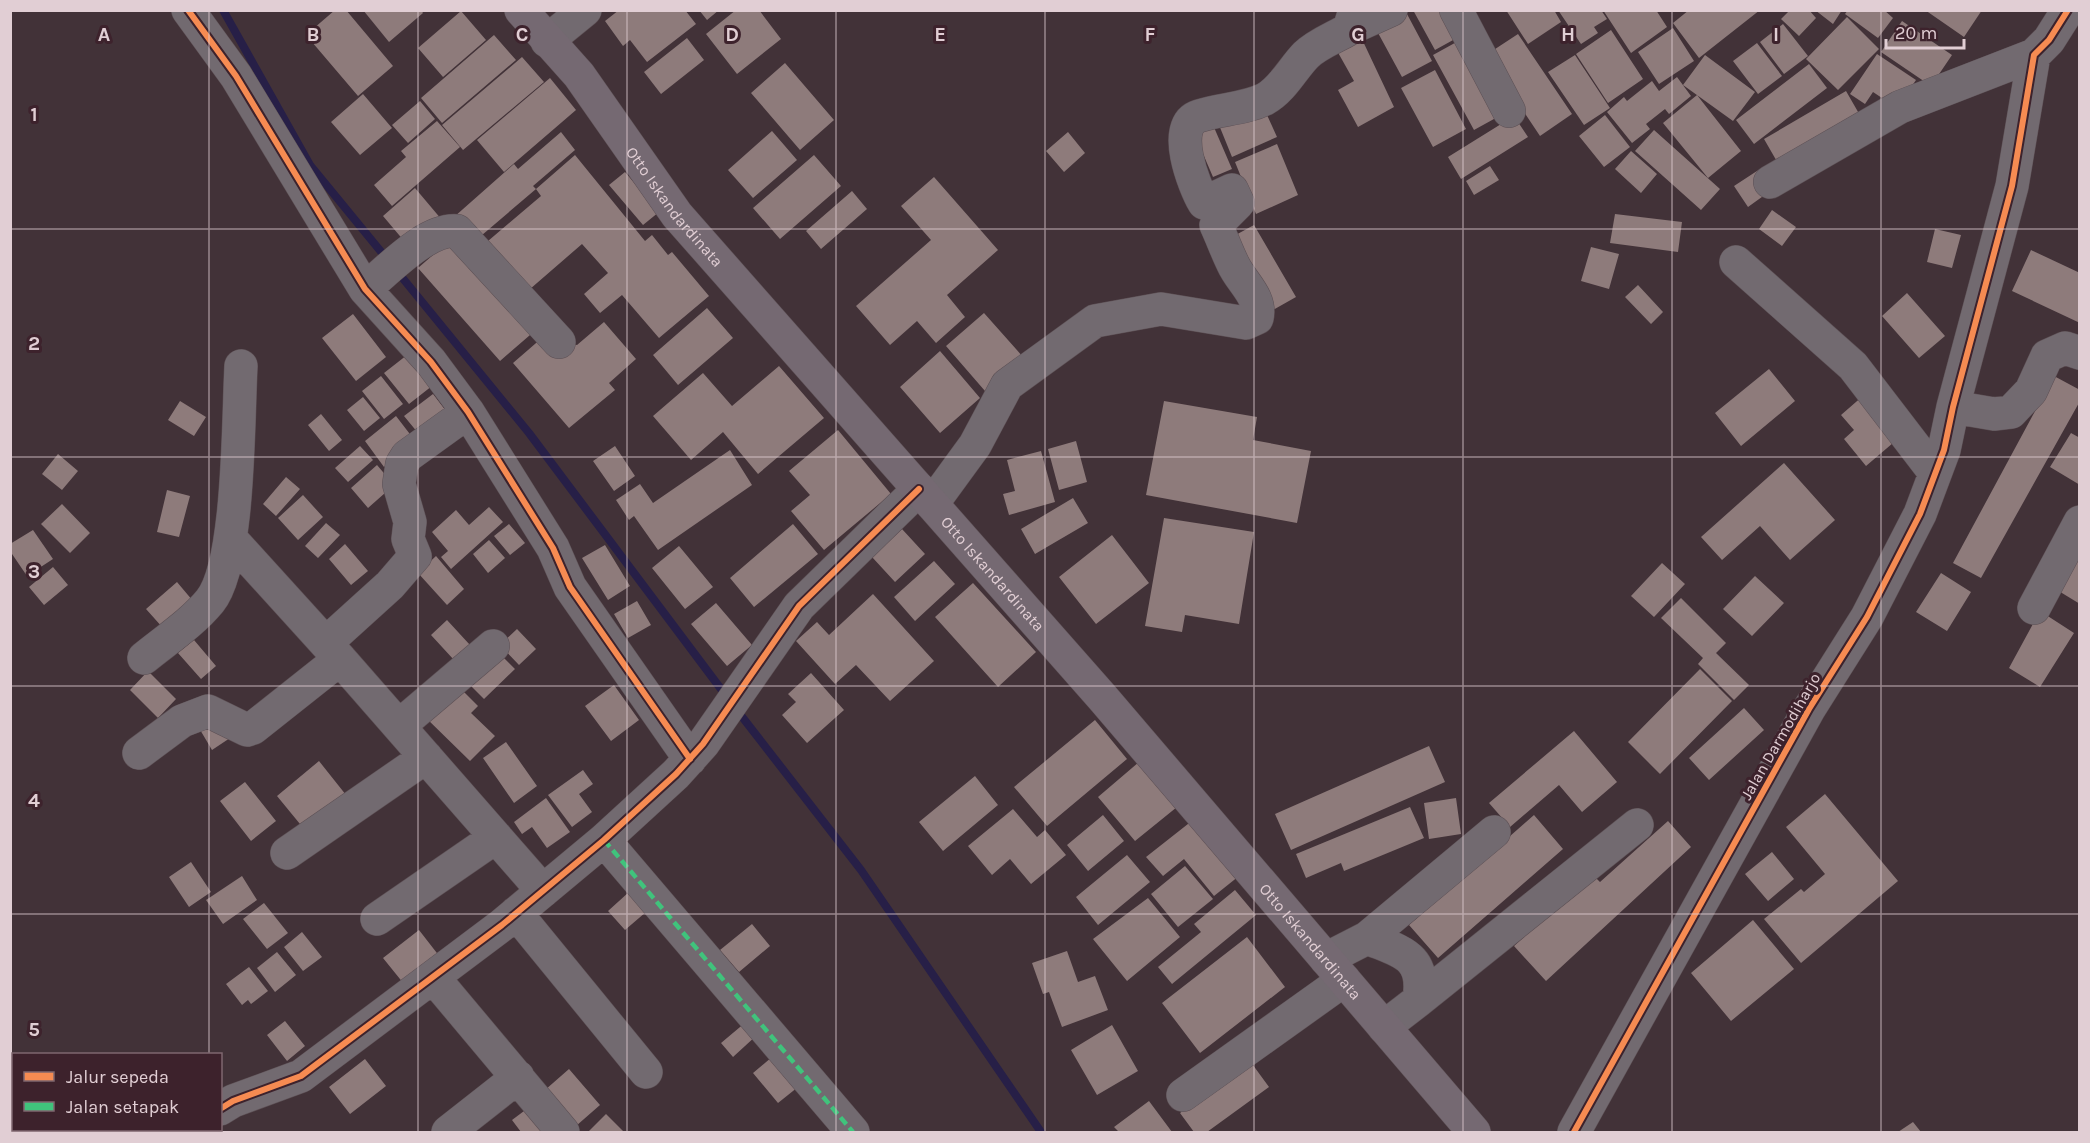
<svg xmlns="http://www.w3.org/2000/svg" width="2090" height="1143" font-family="Karla,sans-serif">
<rect width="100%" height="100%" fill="#423238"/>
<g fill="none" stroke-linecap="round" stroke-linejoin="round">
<path stroke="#271f47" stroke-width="8" d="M223,10L310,165L387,259
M396,270L529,433L727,697
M736,709L861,870L1041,1132"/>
</g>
<path fill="#8e7b7b" d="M335,10H346L393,66L358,96L306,35Z
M363,10H421L423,13L389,42Z
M619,10H685L696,24L647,62L630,40L623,46L605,21Z
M699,10H719L707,20Z
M736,10H759L781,39L737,74L706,34Z
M1413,10H1450L1464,34L1435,50Z
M1506,10H1554L1561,22L1528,44Z
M1558,10H1601L1607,19L1594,27L1598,33L1581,44Z
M1603,10H1656L1667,27L1631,53Z
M1689,10H1760L1699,58L1673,23Z
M1790,10H1809L1816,18L1799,36L1781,19Z
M1815,10H1842L1833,24Z
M1848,10H1884L1893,18L1878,38L1845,14Z
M1925,10H1982L1964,37Z
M461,11L486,40L443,77L418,48Z
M1407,14L1432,61L1402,77L1377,31Z
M1847,17L1879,49L1838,90L1806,59Z
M1902,21L1952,55L1931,86L1881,52Z
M1783,24L1808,56L1784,74L1760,42Z
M1673,28L1694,61L1659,84L1638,52Z
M1611,30L1643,79L1608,103L1576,54Z
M1518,34L1572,114L1540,136L1486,55Z
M494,35L516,60L442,123L421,98Z
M1360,35L1394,107L1358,127L1338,90L1354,81L1336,49Z
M687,38L704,60L661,94L644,72Z
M1462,39L1503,114L1474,130L1433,55Z
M1757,43L1782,76L1758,94L1733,61Z
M1877,54L1916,80L1897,108L1873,92L1865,104L1850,94Z
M1575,55L1610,108L1584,125L1548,72Z
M1705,55L1755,92L1733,121L1683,85Z
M522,57L544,82L463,150L442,125Z
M785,63L834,120L800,150L751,93Z
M1809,64L1827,88L1754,144L1736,120Z
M1435,70L1466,129L1433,147L1401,88Z
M1677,77L1691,96L1669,114L1665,109L1646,124L1650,129L1632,143L1607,112L1624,97L1627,101L1652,81L1659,91Z
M550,78L576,110L504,172L477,140Z
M1846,91L1865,124L1783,172L1764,139Z
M363,94L392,128L360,155L331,122Z
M1697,95L1741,151L1708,178L1663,123Z
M420,101L435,119L408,143L392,125Z
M1263,106L1277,137L1232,157L1219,125Z
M1605,115L1630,147L1604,167L1579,136Z
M1514,116L1528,137L1461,179L1448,157Z
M437,121L460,147L392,206L374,185L406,157L401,151Z
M1213,125L1232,169L1213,177L1194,133Z
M1654,130L1720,189L1701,210L1635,151Z
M772,131L797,160L753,198L728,170Z
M561,132L575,150L533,186L536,189L575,155L645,241L652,235L668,255L672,252L709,296L659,338L622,295L600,313L584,294L608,273L582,244L522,296L481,247L541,196L536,189L475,241L454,217L514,164L518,169Z
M1068,132L1085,153L1064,172L1046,151Z
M1277,144L1298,195L1256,214L1235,162Z
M1631,151L1657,174L1641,193L1615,169Z
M814,155L841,186L780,239L753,208Z
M1490,166L1499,180L1474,195L1466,181Z
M1760,169L1773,189L1748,207L1734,186Z
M625,172L659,212L643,225L609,185Z
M934,177L998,250L947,295L965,317L936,343L917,321L890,345L856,306L931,240L901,206Z
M415,188L442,220L410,248L383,216Z
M852,191L867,209L821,249L806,231Z
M1772,210L1796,227L1782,246L1759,229Z
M1615,214L1682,222L1678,252L1610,243Z
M1254,225L1296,297L1273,310L1232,237Z
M1935,229L1961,235L1952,268L1927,262Z
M456,235L537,329L500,361L418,268Z
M1591,247L1619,254L1609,289L1581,281Z
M2031,250L2080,273V323L2012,291Z
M1638,285L1663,312L1651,324L1625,297Z
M1907,293L1945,336L1919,358L1882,316Z
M707,308L733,338L678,385L653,355Z
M984,313L1023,357L985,391L946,346Z
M353,314L386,357L356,381L322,338Z
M604,322L636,359L609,383L615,390L569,428L513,363L543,337L577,345Z
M940,351L980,398L940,433L900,387Z
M407,355L432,386L409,404L384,373Z
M779,366L824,418L758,474L723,432L691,460L653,416L703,373L732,406Z
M1769,369L1795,401L1741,446L1715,413Z
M381,376L403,404L384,419L362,391Z
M2054,376L2080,390V401L1981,578L1953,563Z
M433,394L446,411L418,433L404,416Z
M1864,395L1900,437L1866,466L1844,439L1854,430L1841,415Z
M363,397L380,418L364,431L347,410Z
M180,401L206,417L194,436L168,420Z
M1164,401L1257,417L1253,440L1311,451L1297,523L1146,495Z
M321,414L342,440L329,451L308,425Z
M396,416L416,442L384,467L365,441Z
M838,430L891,494L824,550L791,511L810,495L789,471Z
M2071,433L2080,438V485L2050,467Z
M1076,441L1087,482L1059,490L1048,449Z
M360,446L373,460L348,482L335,468Z
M615,446L635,476L614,491L593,461Z
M730,450L752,485L658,550L634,516L629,520L616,500L640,484L653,503Z
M1041,451L1055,502L1009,515L1003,494L1015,491L1007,460Z
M58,454L78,471L62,490L42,474Z
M1784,463L1835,520L1790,560L1760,526L1722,560L1701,537Z
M377,465L394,485L368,508L351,488Z
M286,477L300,489L276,516L263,504Z
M167,490L190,496L179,537L157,532Z
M303,495L323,517L298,540L278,518Z
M1073,498L1088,523L1035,554L1021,529Z
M62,504L90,533L70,553L41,524Z
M489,507L503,522L451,569L441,557L448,551L432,532L456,510L469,525Z
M1164,518L1254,532L1239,624L1185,615L1182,632L1145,626Z
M326,523L340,535L318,558L305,546Z
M509,524L525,543L510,555L494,536Z
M793,524L818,554L754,607L730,578Z
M902,529L925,554L895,582L872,557Z
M33,530L53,559L27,576L10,551V544Z
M1112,535L1149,583L1096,624L1059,577Z
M489,540L505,558L488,573L473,554Z
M345,544L368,571L351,585L329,559Z
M605,545L630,586L608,600L582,558Z
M679,546L713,587L685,609L652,568Z
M2080,555V604L2057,590Z
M436,556L464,589L447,605L418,573Z
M934,561L955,584L915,621L894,597Z
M1662,563L1685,584L1654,617L1631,596Z
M53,567L68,585L44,605L29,587Z
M1941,573L1971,592L1947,631L1916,612Z
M1755,576L1784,603L1752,636L1723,609Z
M177,582L193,601L163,628L146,609Z
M973,583L1036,652L998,687L935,617Z
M873,594L934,661L890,701L856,665L835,684L796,641L817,622L829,635Z
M1681,598L1726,643L1716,653L1749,685L1734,700L1698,664L1703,658L1661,618Z
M637,601L651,625L628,638L614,614Z
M716,603L752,645L727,666L691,624Z
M2040,611L2074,633L2040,687L2009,668Z
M447,620L470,645L454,660L431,635Z
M517,629L536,649L519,665L500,645Z
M194,640L216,666L201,679L178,653Z
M495,649L515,669L484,699L464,679Z
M1700,669L1732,701L1660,774L1628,742Z
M148,671L176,699L158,718L130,690Z
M811,673L844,710L807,743L782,715L796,702L788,694Z
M455,683L478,706L471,713L495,736L470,761L423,715Z
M614,685L639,720L611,741L585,706Z
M1744,708L1764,730L1709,780L1689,758Z
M217,717L230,738L212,750L199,728Z
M1095,720L1127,759L1047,826L1014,787Z
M1574,731L1617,782L1582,812L1559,785L1510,827L1489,803Z
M506,742L537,786L514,803L483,758Z
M1429,746L1445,782L1291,850L1275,814Z
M319,761L350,800L309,835L277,796Z
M1139,762L1177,807L1135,841L1098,797Z
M583,770L593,784L579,794L592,812L572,827L548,795Z
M975,776L998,805L943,851L919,822Z
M245,782L276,821L251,841L220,801Z
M1825,794L1898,881L1801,963L1764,919L1801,889L1804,892L1825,874L1786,827Z
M546,798L570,832L547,848L532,827L522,834L514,822Z
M1456,798L1461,834L1429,839L1424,803Z
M1410,807L1424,838L1344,871L1341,863L1306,878L1296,854Z
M1013,809L1037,837L1045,830L1066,855L1031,884L1010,859L992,875L968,846Z
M1103,815L1124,841L1088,871L1067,845Z
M1534,815L1563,849L1438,958L1409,925Z
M1193,820L1239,876L1214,896L1184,859L1163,876L1146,857Z
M1668,821L1691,847L1546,981L1514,946L1593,875L1600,882Z
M1772,852L1794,879L1768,901L1745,874Z
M1127,855L1150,882L1098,925L1076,897Z
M191,862L211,892L189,907L169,877Z
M1185,866L1213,899L1178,927L1151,894Z
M242,876L257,900L223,924L206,900Z
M1235,890L1256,915L1172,984L1158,967L1201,932L1194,924Z
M629,892L646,912L625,930L608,911Z
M1148,898L1180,937L1127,981L1093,939Z
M264,903L288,933L267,949L243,919Z
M1753,920L1794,969L1731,1021L1691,973Z
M752,924L770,946L739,972L720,950Z
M419,930L440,957L404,984L383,958Z
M302,932L322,957L303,971L284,947Z
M1247,937L1285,987L1200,1053L1162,1003Z
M1067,951L1078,982L1095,976L1108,1010L1062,1027L1049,992L1043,994L1032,963Z
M277,952L296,975L275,992L257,968Z
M249,967L268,991L251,1004L248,1000L242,1005L226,984Z
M285,1021L305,1046L287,1061L267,1035Z
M746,1022L757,1035L733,1057L721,1043Z
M1112,1025L1138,1071L1097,1095L1071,1050Z
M772,1057L798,1087L778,1103L753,1073Z
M365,1059L386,1086L350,1114L329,1087Z
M1250,1061L1269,1087L1207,1132H1194L1180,1113Z
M569,1069L600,1105L576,1126L545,1090Z
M1149,1101L1172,1132H1119L1114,1127Z
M528,1108L547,1132H521L512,1120Z
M606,1114L624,1132H588Z
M1913,1122L1921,1132H1898Z"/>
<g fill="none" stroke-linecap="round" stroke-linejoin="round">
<defs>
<path id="minor" d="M188,10L236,76L365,289L431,362L468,412L553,548L570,587L690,759
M1456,10L1509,111
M1349,29L1391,10
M547,41L585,10
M1770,182L1900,107L2034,55
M1736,262L1853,366L1935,473
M365,289C388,270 427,228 457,231L559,342
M1953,407L1994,414L2011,412L2031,391L2047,356L2065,348L2080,353
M932,504L975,445L1007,385L1095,321L1161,309L1246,323L1257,318C1262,297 1241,282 1233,264C1227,252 1222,238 1216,225L1238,203L1232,190L1204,203C1194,186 1170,125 1199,116C1220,109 1245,109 1265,99C1283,89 1293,68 1306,55C1317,44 1336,37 1349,29L1355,10
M231,539L340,659L543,891
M2034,608L2080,522
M326,643L390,585L415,556L408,539L410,522L399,484L402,464L407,456L468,412
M144,658C166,640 192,623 210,601C240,564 238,417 241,366
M399,726L493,646
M139,753L182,721L208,711L247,730L253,728L340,659
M604,840L853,1132
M287,853L426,757
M516,913L646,1072
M377,919L496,837
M1367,938L1494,832
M1326,959L1367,938C1401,952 1426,955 1419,1000L1384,1027
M433,977L563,1132
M1419,1000L1637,825
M1183,1095L1344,980
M220,1109L233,1101L301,1076L502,925L604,840L676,774L703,744L799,606L919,489
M183,1132L188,1130
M448,1132L518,1077
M1574,1132L1809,709L1867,617L1920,514L1944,450L1953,407L2012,186L2034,55L2049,40L2068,10"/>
<g id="major">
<path id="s1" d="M521,10L579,75L677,215L1102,697L1474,1132"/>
</g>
</defs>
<use href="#minor" stroke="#5d5055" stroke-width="34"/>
<use href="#major" stroke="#5d5055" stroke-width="34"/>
<use href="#minor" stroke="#726a70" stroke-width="33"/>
<use href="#major" stroke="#756972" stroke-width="33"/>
<path stroke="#40c37c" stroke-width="4.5" stroke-dasharray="9 4.5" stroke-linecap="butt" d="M604,840L853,1132
M183,1132L188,1130"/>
<defs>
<path id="cycleway" d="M188,10L236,76L365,289L431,362L468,412L553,548L570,587L690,759
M220,1109L233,1101L301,1076L502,925L604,840L676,774L703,744L799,606L919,489
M1574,1132L1809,709L1867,617L1920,514L1944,450L1953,407L2012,186L2034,55L2049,40L2068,10"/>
</defs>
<use href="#cycleway" stroke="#3d222c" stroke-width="10"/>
<use href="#cycleway" stroke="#f68b52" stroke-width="6"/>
</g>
<path fill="none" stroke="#e1ced4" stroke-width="1.5" stroke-opacity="0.55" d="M209,10V1054M418,10V1132M627,10V1132M836,10V1132M1045,10V1132M1254,10V1132M1463,10V1132M1672,10V1132M1881,10V1132M10,229H2080M10,457H2080M10,686H2080M10,914H2080M209,1130V1132"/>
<g text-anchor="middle" stroke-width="6" stroke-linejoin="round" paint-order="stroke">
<g font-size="16" fill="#e1ced4" stroke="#3d222c">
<text dy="6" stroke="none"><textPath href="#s1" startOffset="250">Otto Iskandardinata</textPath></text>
<text dy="6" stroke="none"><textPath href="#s1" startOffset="736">Otto Iskandardinata</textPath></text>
<text transform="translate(1780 736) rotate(-60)" y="6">Jalan Darmodiharjo</text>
<text dy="6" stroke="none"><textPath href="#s1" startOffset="1222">Otto Iskandardinata</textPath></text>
</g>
</g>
<g font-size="20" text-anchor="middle" font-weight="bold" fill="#e1ced4" stroke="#3d222c" stroke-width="6" stroke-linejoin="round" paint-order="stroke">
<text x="104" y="41">A</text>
<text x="313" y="41">B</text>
<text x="522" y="41">C</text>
<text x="732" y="41">D</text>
<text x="940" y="41">E</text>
<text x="1150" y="41">F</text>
<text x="1358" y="41">G</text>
<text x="1568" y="41">H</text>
<text x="1776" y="41">I</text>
<text x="34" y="121">1</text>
<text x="34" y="350">2</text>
<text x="34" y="578">3</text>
<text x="34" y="807">4</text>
<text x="34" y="1036">5</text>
</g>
<rect width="2090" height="1143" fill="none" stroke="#e1ced4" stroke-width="24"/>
<rect x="12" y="1053" width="210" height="78" fill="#3d222c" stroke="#7f676f" stroke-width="1.5"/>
<rect x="24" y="1072" width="30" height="9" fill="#f68b52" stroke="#7f676f" stroke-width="1.5"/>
<text x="66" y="1083" font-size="18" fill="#e1ced4">Jalur sepeda</text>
<rect x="24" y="1102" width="30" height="9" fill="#40c37c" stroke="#7f676f" stroke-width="1.5"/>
<text x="66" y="1113" font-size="18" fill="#e1ced4">Jalan setapak</text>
<path d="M1886 39v9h78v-9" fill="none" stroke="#e1ced4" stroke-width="3"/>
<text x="1895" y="39" font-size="18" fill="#e1ced4" stroke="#3d222c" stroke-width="4.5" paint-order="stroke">20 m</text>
</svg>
